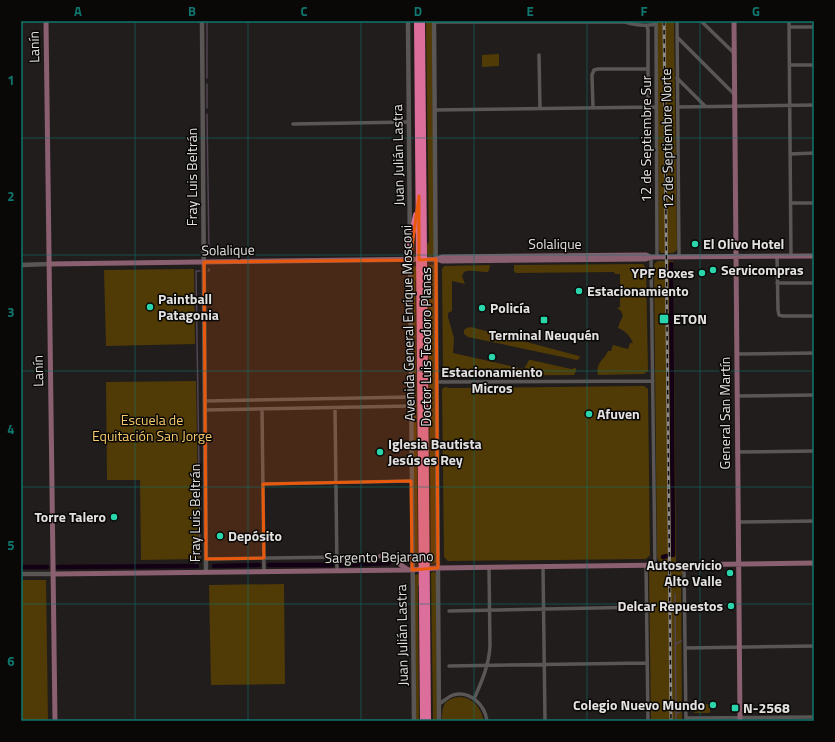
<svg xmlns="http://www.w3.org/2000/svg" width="835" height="742" font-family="'Titillium Web',sans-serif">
<rect width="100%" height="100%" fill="#211d1c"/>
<path fill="#503a05" d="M426,21H432L434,253C434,256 432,257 429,257L427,254L426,245L429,242Z
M657,21H674L677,249L676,251L673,253H661L660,252L659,249Z
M499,54V66L482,67V55Z
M658,261H673L676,562H661L658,560L657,557L654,266L655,263Z
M643,264L646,268L648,371L644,374L598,375C595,363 604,360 608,351H611L613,345L628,349L630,343H633C630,336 626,331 618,328L620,322L623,316L621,311L617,308L620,307V274H615L614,272L516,273L514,271V265Z
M429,265H432L434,266L436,560V562L433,563C428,562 429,557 429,553L431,551L428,267Z
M490,265L489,270L488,272C481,272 469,269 464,272L462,276L465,284L452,281V311L448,313V317L454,338L453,353L524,369L529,360H531L571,369L575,368H576V371L574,375L445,376L443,373L442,269L444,266Z
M415,266L417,267V278L415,281L418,562L416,563H415L412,268Z
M194,269L195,344L106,346L104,270Z
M471,327L579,356L580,358L577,360L468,337L464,334V330L467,328Z
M196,381L199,559L141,560L140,480H107L106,382Z
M644,386L648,389L650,555L646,559L448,561L444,557L442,389L445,387L450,388Z
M678,569L682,570L683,574L681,575L682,721H651L649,574V571L652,570Z
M434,571L435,572L436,574L437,721H433L431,573Z
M417,574L419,575L420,584L418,586L419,721H416L414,576Z
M21,580H46L48,721H21Z
M284,584L285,684L211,685L209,585Z
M459,697C473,697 481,708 484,721H442C442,707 443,699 459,697Z
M694,704H710V713H694Z"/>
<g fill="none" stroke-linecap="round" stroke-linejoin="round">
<path stroke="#524452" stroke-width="1.5" d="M207,22V78
M207,84V108
M207,114L209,253
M208,271H209V269
M199,471L196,271H200
M673,557V555
M193,566L199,561L200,559L199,477
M675,594L676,721
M676,644L681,641
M676,714L681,711"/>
<path stroke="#140015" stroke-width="4.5" d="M670,555H673L671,264
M663,557L667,556
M269,565H332
M341,565L389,563
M214,566L259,565
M21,567H47
M58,567L197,566"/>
<path stroke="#5a5655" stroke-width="3.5" d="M656,21L657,257
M677,21L679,257
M701,21L734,53
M789,21L791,256
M434,22H625C632,24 641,26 649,25C651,25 653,25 656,24
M647,26L648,30V107
M789,27H814
M677,37L734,94
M539,55L540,109
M790,65H814
M677,78L705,106
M678,107L814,105
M593,108L592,75L594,70L598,69H648
M435,110L656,107
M293,124L409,122
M790,154L814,153
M791,203H814
M777,256L778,310L779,315L783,316H814
M651,257L655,565
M777,283H814
M737,354L814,353
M437,382L653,381
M737,396L814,395
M205,401L411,397
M335,408L337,571
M262,409L264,572
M205,410L411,406
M737,452L814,451
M263,484L411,481
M738,522L814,521
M206,559L412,556
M646,565L648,721
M684,565L686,721
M543,567L545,721
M449,611L646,607
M685,648L814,646
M449,666L647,663
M474,699C482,681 489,665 490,646L489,567
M439,704C444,701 448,697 453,695C470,690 485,705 487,721
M686,718L814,717"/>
<path stroke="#5a5655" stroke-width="4.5" d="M202,21L206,572
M408,21L414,721
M434,21L439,721
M21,265L49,264
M21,574H53"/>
<path stroke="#8a5f6f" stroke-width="5" d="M46,21L55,721
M734,21L740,721
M436,259L442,257L646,255L651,257L814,256
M49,264L436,259L442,261L646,259L651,257
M381,556L392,559L407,569
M53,574L408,570L438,568L814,563"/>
<path stroke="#db6e9a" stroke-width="6" d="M417,21L423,721
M422,21L428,721
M410,244L416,215"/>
<defs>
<path id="rail" d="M664,21L671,721"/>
</defs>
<use href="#rail" stroke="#908c8c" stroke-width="3"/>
<use href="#rail" stroke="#090807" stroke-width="1.5" stroke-dasharray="4.5" stroke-linecap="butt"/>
</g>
<path fill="#e8590c" fill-opacity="0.2" stroke="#e8590c" stroke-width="3" stroke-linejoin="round" d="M419,196V260L436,259L438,568L412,570L411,481L263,484L264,558L206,559L204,262L410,260Z"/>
<path fill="none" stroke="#0f766e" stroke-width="1" stroke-opacity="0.55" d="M135,21V721M248,21V721M361,21V721M474,21V721M587,21V721M700,21V721M21,138H814M21,255H814M21,371H814M21,487H814M21,604H814"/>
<g fill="#2bd5ac" stroke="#090807" stroke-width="1.5">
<circle cx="695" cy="244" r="4"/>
<circle cx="713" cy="270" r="4"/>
<circle cx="702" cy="273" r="4"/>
<circle cx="579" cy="291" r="4"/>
<circle cx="150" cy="307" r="4"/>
<circle cx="482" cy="308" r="4"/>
<rect x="659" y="314" width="10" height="10" rx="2"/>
<rect x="540" y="316" width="8" height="8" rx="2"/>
<circle cx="492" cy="357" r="4"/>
<circle cx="589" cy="414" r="4"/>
<circle cx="380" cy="452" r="4"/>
<circle cx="114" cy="517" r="4"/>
<circle cx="220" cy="536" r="4"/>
<circle cx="730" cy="573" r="4"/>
<circle cx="731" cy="606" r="4"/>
<circle cx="713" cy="705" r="4"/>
<rect x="731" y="704" width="8" height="8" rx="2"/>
</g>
<g text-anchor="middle" stroke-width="3" stroke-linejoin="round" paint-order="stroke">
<g font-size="14" fill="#e4e1e1" stroke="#090807">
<text transform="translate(34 47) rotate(-91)" y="5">Lanín</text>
<text transform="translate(646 139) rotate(-90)" y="5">12 de Septiembre Sur</text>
<text transform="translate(667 139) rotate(-91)" y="5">12 de Septiembre Norte</text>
<text transform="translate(398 155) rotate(-91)" y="5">Juan Julián Lastra</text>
<text transform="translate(192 177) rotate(-90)" y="5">Fray Luis Beltrán</text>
<text x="555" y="249">Solalique</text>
<text transform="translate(228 250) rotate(-1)" y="5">Solalique</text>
<text transform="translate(408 323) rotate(-91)" y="5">Avenida General Enrique Mosconi</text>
<text transform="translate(426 347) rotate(-90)" y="5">Doctor Luis Teodoro Planas</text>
<text transform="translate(38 371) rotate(-91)" y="5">Lanín</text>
<text transform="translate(725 413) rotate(-90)" y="5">General San Martín</text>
<text transform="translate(195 513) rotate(-90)" y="5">Fray Luis Beltrán</text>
<text transform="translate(379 557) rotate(-1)" y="5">Sargento Bejarano</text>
<text transform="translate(402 635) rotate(-91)" y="5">Juan Julián Lastra</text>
</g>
<g font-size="14" font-weight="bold" fill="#e4e1e1" stroke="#090807" text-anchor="start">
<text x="703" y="249">El Olivo Hotel</text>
<text x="721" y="275">Servicompras</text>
<text x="694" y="278" text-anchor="end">YPF Boxes</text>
<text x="587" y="296">Estacionamiento</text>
<text x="158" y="304">Paintball<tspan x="158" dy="16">Patagonia</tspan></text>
<text x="490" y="313">Policía</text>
<text x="673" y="324">ETON</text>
<text x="544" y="340" text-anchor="middle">Terminal Neuquén</text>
<text x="492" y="377" text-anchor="middle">Estacionamiento<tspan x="492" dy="16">Micros</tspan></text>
<text x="597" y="419">Afuven</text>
<text x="388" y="449">Iglesia Bautista<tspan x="388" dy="16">Jesús es Rey</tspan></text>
<text x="106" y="522" text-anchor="end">Torre Talero</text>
<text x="228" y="541">Depósito</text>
<text x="722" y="570" text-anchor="end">Autoservicio<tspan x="722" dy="16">Alto Valle</tspan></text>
<text x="723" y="611" text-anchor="end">Delcar Repuestos</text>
<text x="705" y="710" text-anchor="end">Colegio Nuevo Mundo</text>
<text x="743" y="713">N-2568</text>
</g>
<g font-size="14" fill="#f8ca69" stroke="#090807">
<text x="152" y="425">Escuela de<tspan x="152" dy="16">Equitación San Jorge</tspan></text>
</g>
</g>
<rect width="835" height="742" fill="none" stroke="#090807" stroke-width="44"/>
<rect x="22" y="22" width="791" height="698" fill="none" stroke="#0f766e" stroke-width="1.5"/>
<g font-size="13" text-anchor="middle" font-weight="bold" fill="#0f766e">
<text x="78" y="16">A</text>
<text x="192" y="16">B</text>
<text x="304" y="16">C</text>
<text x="418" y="16">D</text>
<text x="530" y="16">E</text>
<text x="644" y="16">F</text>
<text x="756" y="16">G</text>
<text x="11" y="85">1</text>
<text x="11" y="201">2</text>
<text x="11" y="317">3</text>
<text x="11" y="434">4</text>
<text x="11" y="550">5</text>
<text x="11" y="666">6</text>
</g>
</svg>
